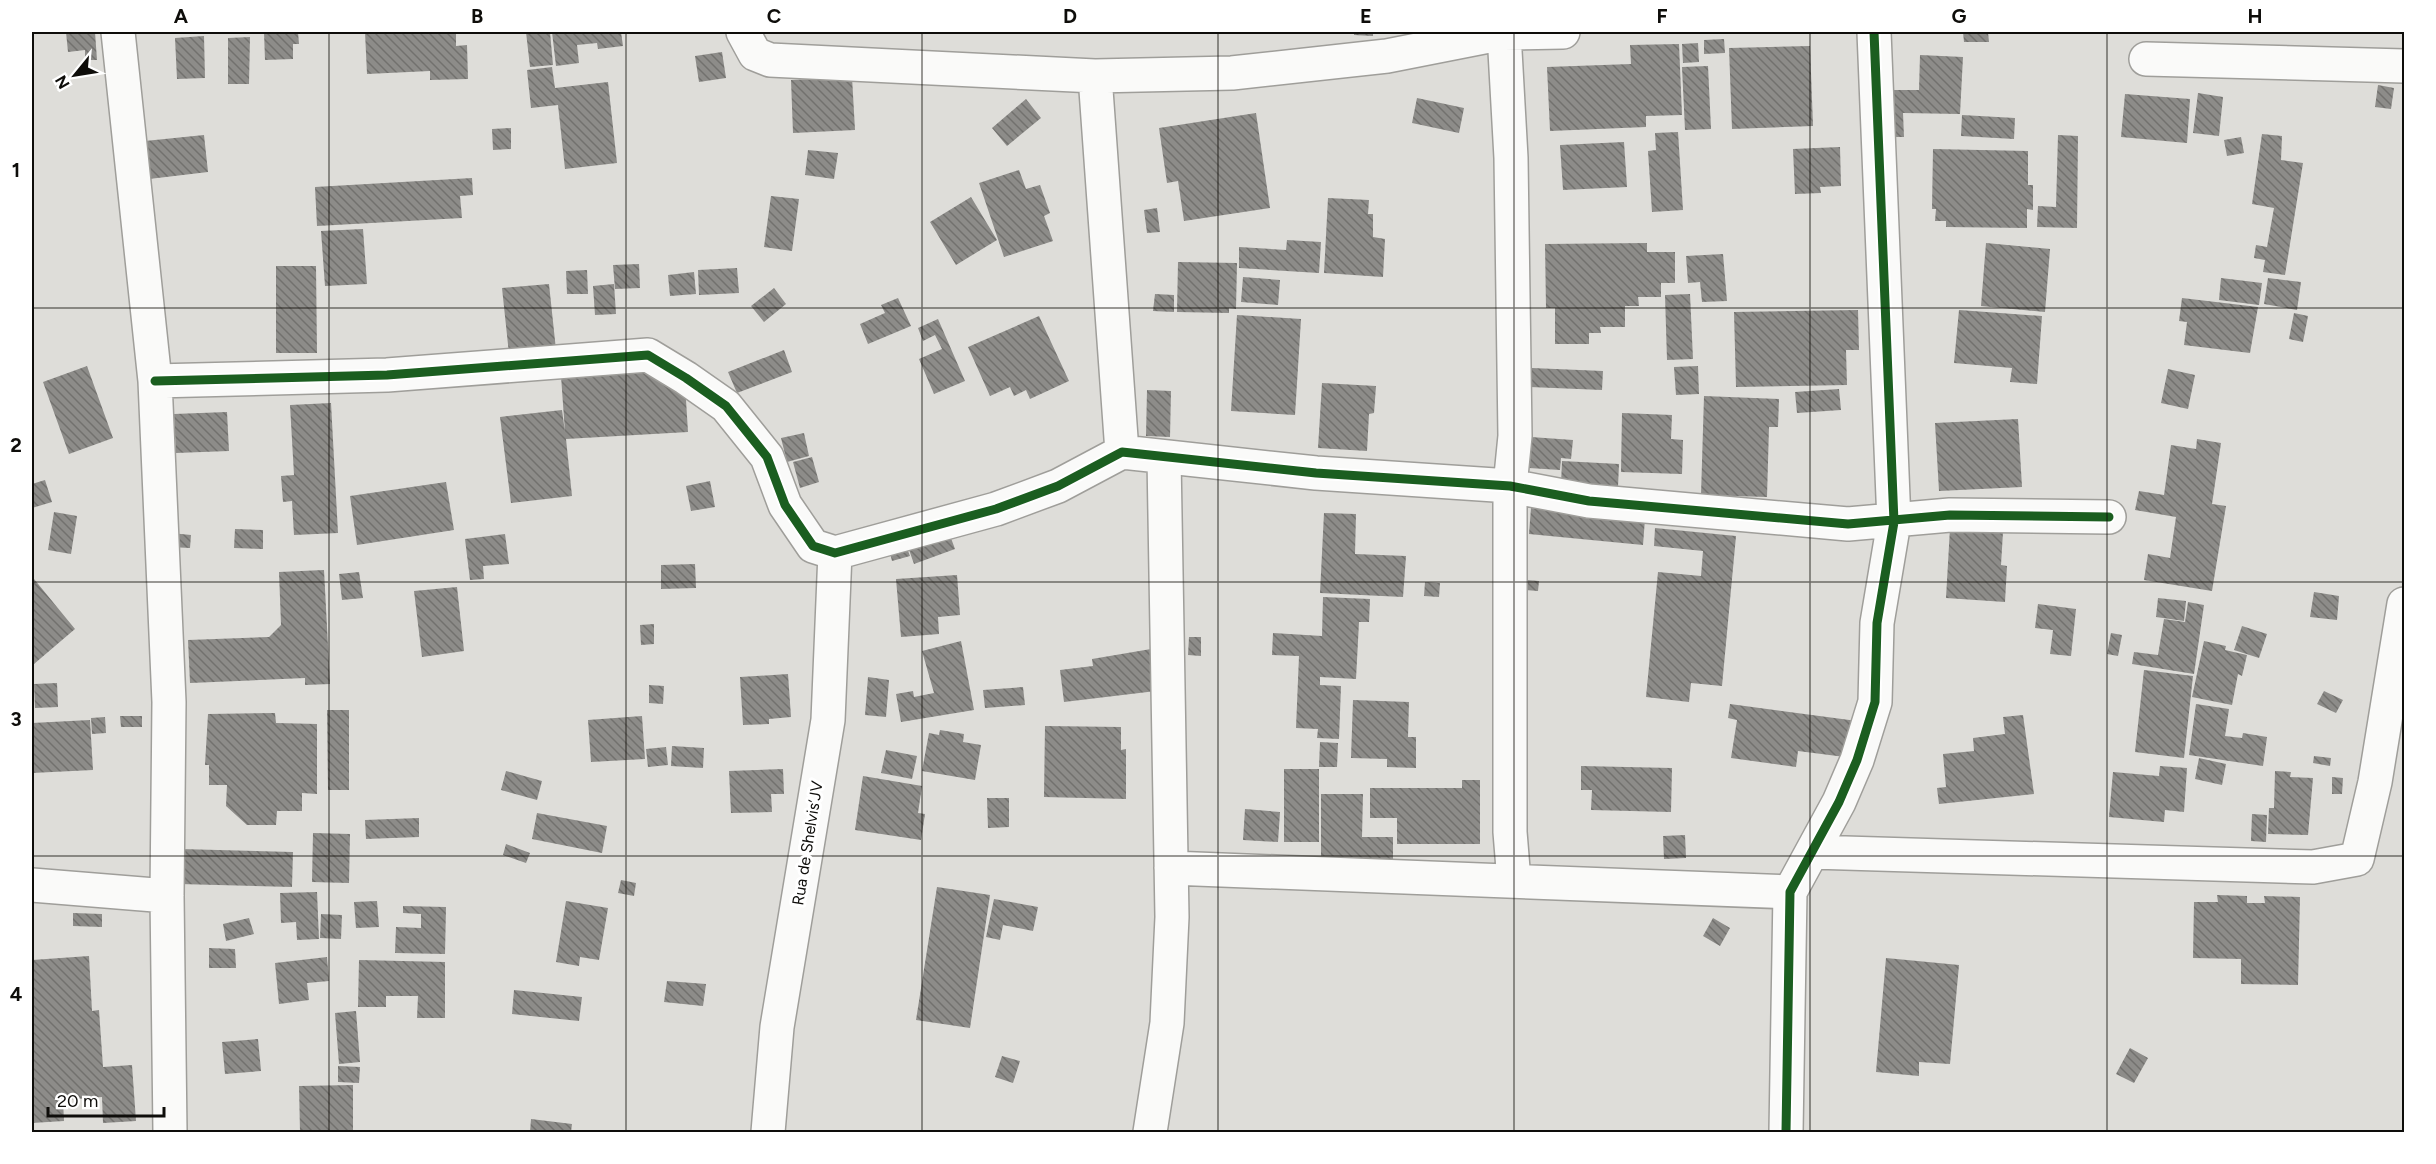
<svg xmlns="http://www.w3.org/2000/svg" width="2436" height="1164" font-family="Figtree,sans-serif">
<defs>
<pattern id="building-back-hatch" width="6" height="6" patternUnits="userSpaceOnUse" patternTransform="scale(1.5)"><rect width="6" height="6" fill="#8d8c89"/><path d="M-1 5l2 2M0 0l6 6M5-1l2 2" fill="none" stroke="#72716e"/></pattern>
</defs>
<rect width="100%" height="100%" fill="#deddd9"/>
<path fill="url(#building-back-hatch)" d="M66,32H95L97,60H85V50L68,52Z
M264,32H298L299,44H293V59L265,60Z
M365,32H456V46L467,45L468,79L430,80V71L367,74Z
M526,32H550L553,65L530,67Z
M552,32H621L623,46L598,49L597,43L577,45L579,63L556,66Z
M1354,32H1373V36L1354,35Z
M1963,32H1988L1989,42H1964Z
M204,36L205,78L177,79L175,38Z
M250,37L249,84H228V38Z
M1724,39L1725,53L1704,54V40Z
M1698,43L1699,62L1683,63L1682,44Z
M1679,44L1682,115L1646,116V127L1550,131L1547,67L1631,64L1630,45Z
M1810,46L1813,126L1732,129L1729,48Z
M722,52L726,78L699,82L695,56Z
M1920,55L1963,57L1960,114L1903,113L1904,137H1888L1886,90H1919Z
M1708,66L1711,129L1685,130L1682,67Z
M552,67L555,88L608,82L617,163L565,169L558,105L531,108L527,70Z
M852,77L855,130L793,133L791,80Z
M2378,85L2394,88L2391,109L2375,107Z
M2198,93L2223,97L2219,136L2193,133Z
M2125,94L2190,99L2187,143L2121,137Z
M1417,98L1464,108L1459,133L1412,123Z
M1026,99L1041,118L1007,146L992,128Z
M1256,113L1270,208L1184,221L1178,181L1167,183L1159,128Z
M1962,115L2015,118L2014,139L1961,136Z
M511,128V149L493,150L492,129Z
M1678,132L1683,210L1652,212L1648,151L1656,150L1655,133Z
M2262,134L2282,136L2281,160L2303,163L2285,275L2263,272L2265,260L2254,258L2256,245L2267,247L2274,208L2252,204Z
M204,135L208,172L149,179L145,141Z
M2058,135L2078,136L2077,228L2037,227L2038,206L2056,207Z
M2241,137L2244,153L2227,156L2224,140Z
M1624,142L1627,187L1563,190L1560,145Z
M1840,147L1841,186L1820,187L1821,193L1795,194L1793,149Z
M1933,149L2028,151V185H2033V210L2027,209V228L1946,227V221H1935L1936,209H1932Z
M808,150L838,153L834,179L805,175Z
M1019,170L1026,189L1040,185L1050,213L1044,216L1053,241L1004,257L979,183Z
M472,178L473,195L460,196L462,218L317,226L315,187Z
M771,196L799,199L792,251L764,247Z
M971,197L997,240L956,265L930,222Z
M1328,198L1369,200L1368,214H1373V237L1385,239L1383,277L1324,273Z
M1157,208L1160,232L1147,233L1144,210Z
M363,229L367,284L325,286L321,231Z
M1287,240L1321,242L1319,273L1239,268V247L1286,250Z
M1647,243V252H1675V283H1661V297H1638L1639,306H1625V327H1600L1601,333H1589V344H1555V308H1546L1545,244Z
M1986,243L2050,249L2045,312L1981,306Z
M1723,254L1727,301L1702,302L1700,282L1688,283L1686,256Z
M1178,262L1237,263L1236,309L1229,308V313L1177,312Z
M639,264L640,288L615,289L613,265Z
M276,266H316L317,353H276Z
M737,268L739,293L699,295L698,270Z
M587,270L588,294H567L566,271Z
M694,272L696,294L670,296L668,275Z
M1243,277L1280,280L1278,305L1241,302Z
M2221,278L2262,283L2259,305L2219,300Z
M2268,278L2301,282L2297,310L2264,304Z
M549,284L556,350L509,354L502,288Z
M614,284L616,314L595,315L593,286Z
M774,288L786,304L764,322L751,306Z
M1155,294L1174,295V312L1153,311Z
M1690,294L1693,359L1667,360L1665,295Z
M898,298L911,326L868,344L860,324L885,313L881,305Z
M2182,298L2258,307L2250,353L2184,345L2187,322L2179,321Z
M1858,310L1859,350H1846L1847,385L1736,387L1734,312Z
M1959,310L2042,316L2037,384L2010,382L2012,368L1954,363Z
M2294,313L2308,316L2303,342L2289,339Z
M1237,315L1301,319L1295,415L1231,411Z
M1039,316L1069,381L1030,399L1026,390L1014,396L1010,387L990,396L968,347Z
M938,319L965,381L934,394L919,359L942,349L935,335L923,341L918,328Z
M784,350L792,372L737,393L728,372Z
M87,366L113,438L69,454L43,382Z
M1698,366L1699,394L1676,395L1674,367Z
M684,368L688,432L566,439L572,496L511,503L500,417L562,410L565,432L561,376Z
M1532,368L1603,371L1602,390L1530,387Z
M2168,369L2195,375L2188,409L2161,403Z
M1322,383L1376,386L1374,413L1369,414L1367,451L1318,448Z
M1839,389L1841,410L1797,413L1795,392Z
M1147,390L1171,391L1170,437L1146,436Z
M1704,396L1779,399L1778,427H1769L1767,497L1701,495Z
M331,403L338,533L294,535L292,501L283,502L281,476L294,475L290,405Z
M227,412L229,451L176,453L174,414Z
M1622,413L1672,415L1671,439L1683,440L1682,474L1621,472Z
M2018,419L2022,487L1939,491L1935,423Z
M804,433L809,456L787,462L781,438Z
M1531,437L1573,440L1571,459L1561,458L1560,470L1529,468Z
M2197,439L2221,443L2212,504L2226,506L2212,591L2144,580L2148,554L2170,558L2176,517L2135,510L2139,491L2164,495L2171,445L2196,449Z
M812,457L819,482L800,488L793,462Z
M1562,461L1619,464L1618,487L1561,484Z
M45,480L52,502L32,508V484Z
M710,481L715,507L691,511L686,486Z
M446,482L454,530L357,545L350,496Z
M1531,508L1645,519L1643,545L1529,534Z
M54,512L77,516L71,554L48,550Z
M1324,513L1356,514L1355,554L1406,556L1403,597L1320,593Z
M1655,528L1736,536L1722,686L1691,683L1689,702L1646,697L1658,572L1701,576L1703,551L1654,546Z
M1950,528L2003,532L2001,565L2007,566L2005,602L1946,598Z
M235,529L263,530V549L234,548Z
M948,530L955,549L914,564L907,544Z
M171,533L191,535L190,548L170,547Z
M505,534L509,564L483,566L484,579L470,580L465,539Z
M905,543L910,556L892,561L889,549Z
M695,564L696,588L661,589V565Z
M324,570L330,684L305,685V678L190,683L188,640L269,637L281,625L279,572Z
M359,572L363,598L342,600L339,574Z
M957,575L960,615L938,617L939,634L901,637L896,579Z
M34,579L75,629L34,664L32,661V582Z
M1526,580L1539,581L1538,591L1525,590Z
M1425,582L1440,583L1439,597L1424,596Z
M457,587L464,651L422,657L414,591Z
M2314,592L2339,596L2337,620L2310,617Z
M1323,597L1370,599L1369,622H1359L1356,679L1320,677V685L1341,686L1339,739L1317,738L1318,729L1296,728L1299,656L1272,655L1273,633L1322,636Z
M2158,598L2186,601L2184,621L2156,617Z
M2188,602L2204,605L2194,674L2132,664L2134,652L2158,655L2164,619L2185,622Z
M2038,604L2076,609L2071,656L2050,654L2053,630L2035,628Z
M654,624V644L641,645L640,625Z
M2242,626L2267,634L2259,658L2234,650Z
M2111,633L2122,635L2118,656L2107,654Z
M1189,637H1201V656L1188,655Z
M961,641L974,710L901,722L896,694L913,691L914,697L934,693L922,651Z
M2204,641L2226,646L2225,650L2247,655L2242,676L2238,674L2232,705L2192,697Z
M1151,649L1156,691L1064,702L1060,670L1093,666L1092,659Z
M2144,670L2193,676L2184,758L2135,752Z
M788,674L791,717L769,719V724L743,725L740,677Z
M868,677L889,680L886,717L865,715Z
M57,683L58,707L35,708L34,684Z
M649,685L664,686L663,704L649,703Z
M1023,687L1025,705L985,708L983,690Z
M2324,691L2343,700L2336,713L2317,704Z
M1353,700L1409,702L1408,737H1416V768L1387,767V759L1351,758Z
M1730,704L1857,721L1845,757L1798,751L1796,767L1731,758L1737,720L1728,718Z
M2196,704L2229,709L2225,736L2242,738L2243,733L2267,737L2263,766L2189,755Z
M327,710H349V790H328Z
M275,713L276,723L317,724V794L302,793V811H277L276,825H247L226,806L227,785H209V765H205L208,714Z
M2023,715L2034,794L1939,804L1937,788L1946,787L1943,754L1974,751L1973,738L2005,734L2003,717Z
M120,716H142V727H121Z
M642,716L645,759L591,762L588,720Z
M105,717L106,733L92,734L91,718Z
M90,720L93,770L32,773V723Z
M1045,726L1121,727V750L1126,749V799L1044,797Z
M940,730L964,734L963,742L981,745L975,780L922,771L929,733L939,735Z
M1320,742L1338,743L1337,767H1319Z
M672,746L704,748L703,768L671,766Z
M666,747L668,765L648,767L646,749Z
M886,750L917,756L912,779L881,773Z
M2314,756L2331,758L2330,766L2313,763Z
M2199,758L2226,764L2222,785L2195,779Z
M1581,766L1672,768L1671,812L1591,810L1592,790H1581Z
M2160,766L2187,768L2184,812L2165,810L2164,822L2109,817L2113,772L2159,776Z
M783,769L784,794H771L772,812L731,813L729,771Z
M1284,769H1319V842H1284Z
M506,771L542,781L537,800L501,790Z
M2275,771L2291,772L2290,777L2313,778L2308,835L2268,834L2269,808H2274Z
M863,776L922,786L918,813L925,814L921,840L855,830Z
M2332,777L2343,778L2342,794H2332Z
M1462,780H1480V844H1397V818H1370V788H1462Z
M1321,794H1363L1362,837H1393V861L1321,860Z
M987,798H1009V827L988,828Z
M1245,809L1280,812L1278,842L1243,840Z
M537,813L607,826L602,853L532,839Z
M2252,814L2267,815L2266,842L2251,841Z
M419,818V837L366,839L365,820Z
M313,833L350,834L349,883L312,882Z
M1685,835L1686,858L1664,859L1663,836Z
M506,844L530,853L526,863L503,855Z
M180,849L293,852L292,887L179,884Z
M621,880L636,883L634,896L618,893Z
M937,887L990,895L970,1028L916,1020Z
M317,892L319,939L297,940L296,922L281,923L280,893Z
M2217,895L2247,896V903H2265L2264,896L2300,897L2298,985L2241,984V959L2193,958L2194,902H2218Z
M994,899L1038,907L1033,931L1003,925L1000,940L986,937Z
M377,901L379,927L356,928L354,902Z
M566,901L608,908L599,960L580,957L579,966L556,962Z
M403,906L446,907L445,954L395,953L396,927L421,928V914L403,913Z
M73,913L102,914V927L73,926Z
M321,914L342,915L341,939L320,938Z
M249,918L254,934L226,941L223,924Z
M1713,918L1730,928L1720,946L1703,936Z
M209,948L235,949L236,968H209Z
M89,956L92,1011L99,1010L103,1067L132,1065L136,1121L103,1123L102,1097L63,1100L64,1121L32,1123V960Z
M327,957L329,981L307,983L309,1000L279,1004L275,963Z
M1886,958L1959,965L1950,1064L1919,1062V1076L1876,1072Z
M359,960L445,962V1018H417L418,996H386V1007H358Z
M667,981L706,984L703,1006L664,1002Z
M514,990L582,997L579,1021L512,1014Z
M356,1011L360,1062L339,1064L335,1013Z
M258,1039L261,1071L225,1074L222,1042Z
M2130,1048L2148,1058L2134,1083L2116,1074Z
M1002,1056L1020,1061L1013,1083L995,1077Z
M338,1066L360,1067L359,1083L338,1082Z
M353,1085V1132H300L299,1086Z
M531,1119L572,1124L571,1132H530Z"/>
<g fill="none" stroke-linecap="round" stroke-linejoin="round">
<defs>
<path id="minor" d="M118,32L155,381L169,702L167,896L170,1132
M743,32L755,54L770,60L1095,76L1232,73L1387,56L1504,33L1563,32
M1504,33L1511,158L1515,436L1510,486V832L1514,881
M2146,59L2404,66
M1095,76L1122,452
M155,381L387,375L648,355L686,378L726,406L767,457L785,505L813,546L835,553L996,509L1058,486L1122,452L1316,473L1510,486L1589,501L1848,524L1950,515L2109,517
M1812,852L2313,867L2357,859L2375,782L2404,604
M1171,868L1790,892
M32,885L167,896
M768,1132L777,1027L828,720L835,553
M1150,1132L1167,1023L1172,917L1164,458
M1786,1132L1790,892L1839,802L1857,760L1875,702L1877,623L1894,522L1874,32"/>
</defs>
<use href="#minor" stroke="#9f9e9a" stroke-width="36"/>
<use href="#minor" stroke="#fafaf9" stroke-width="33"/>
<defs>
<path id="cycleway" d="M155,381L387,375L648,355L686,378L726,406L767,457L785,505L813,546L835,553L996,509L1058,486L1122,452L1316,473L1510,486L1589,501L1848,524L1950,515L2109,517
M1786,1132L1790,892L1839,802L1857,760L1875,702L1877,623L1894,522L1874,32"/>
</defs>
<use href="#cycleway" stroke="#fff" stroke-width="13"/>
<use href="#cycleway" stroke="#1b5e20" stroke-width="9"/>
</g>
<path fill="none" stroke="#0e0d0a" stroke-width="1.5" stroke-opacity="0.55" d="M329,32V1132M626,32V1132M922,32V1132M1218,32V1132M1514,32V1132M1810,32V1132M2107,32V1132M32,308H2404M32,582H2404M32,856H2404"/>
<g text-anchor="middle" stroke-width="6" stroke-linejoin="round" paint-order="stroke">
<g font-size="16" fill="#0e0d0a" stroke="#fff">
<text transform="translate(807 843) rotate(-81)" y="6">Rua de Shelvis’JV</text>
</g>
</g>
<rect width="2436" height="1164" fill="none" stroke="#ffffff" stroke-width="66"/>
<g transform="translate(75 75) rotate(240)" stroke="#ffffff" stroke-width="4.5" paint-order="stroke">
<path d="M0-4.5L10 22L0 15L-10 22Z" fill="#0e0d0a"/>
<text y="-9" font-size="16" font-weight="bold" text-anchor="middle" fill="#0e0d0a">N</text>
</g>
<path d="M48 1107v9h116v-9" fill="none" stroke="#0e0d0a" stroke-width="3"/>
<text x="57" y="1107" font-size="18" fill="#0e0d0a" stroke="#ffffff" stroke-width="4.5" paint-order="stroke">20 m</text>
<rect x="33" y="33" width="2370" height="1098" fill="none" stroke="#0e0d0a" stroke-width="2"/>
<g font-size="20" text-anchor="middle" font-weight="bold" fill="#0e0d0a">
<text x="181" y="23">A</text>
<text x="477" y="23">B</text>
<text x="774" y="23">C</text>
<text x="1070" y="23">D</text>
<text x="1366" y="23">E</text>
<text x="1662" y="23">F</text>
<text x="1959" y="23">G</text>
<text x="2255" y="23">H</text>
<text x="16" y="177">1</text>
<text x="16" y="452">2</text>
<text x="16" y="726">3</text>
<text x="16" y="1001">4</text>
</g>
</svg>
